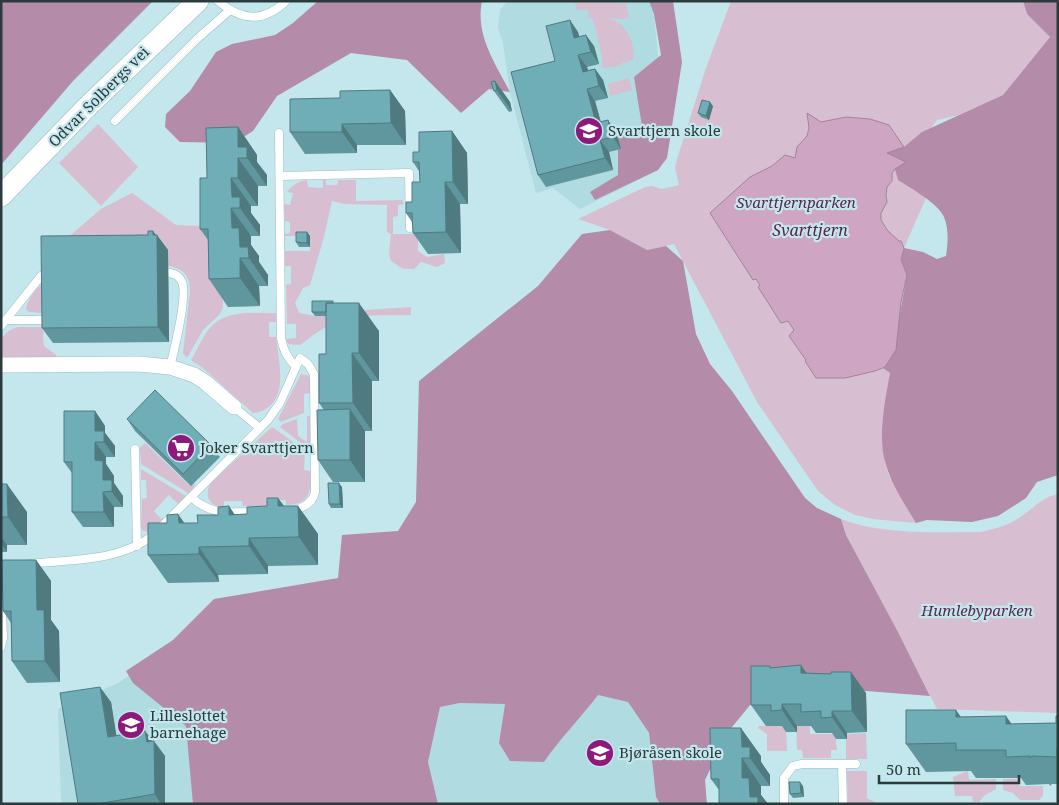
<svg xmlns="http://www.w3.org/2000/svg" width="1059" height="805" font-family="'Noto Serif',serif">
<rect width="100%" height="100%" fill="#c3e7ec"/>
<path fill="#afdbe1" d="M507,1H649L654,14L659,65L658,170L580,209L553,188L536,193L510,92L503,43L498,28L500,10Z
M187,638L209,804H63L61,800L58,709L118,683Z
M598,695L628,702L649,734L656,797L660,804H438L428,762L440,707L460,703L505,704L499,743L510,760L544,762L555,745L586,711Z"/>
<path fill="#d8bed1" d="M574,1H617L618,4L626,3L629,17L623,19L609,18C612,21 616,21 619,23C629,31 636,48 633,60L625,63L623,62L620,66L602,68V56L593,19L587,17L589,13L587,10H577Z
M731,1H1023L1027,14L1050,37L1003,95L959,115L937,120L906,162L926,198L904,248L903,292L882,423L885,462L888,473L916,523L873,519L855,515L835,505L818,491L757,402L674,244L647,250L610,230L578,219L645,187L652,186L662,189L679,185L675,168L677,159L706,68Z
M629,78L632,90L610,96L608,84Z
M98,124L138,167L101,206L59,163Z
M219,149L223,307L220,314L203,330L187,358L183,353L190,292C190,285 189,276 182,271C167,259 76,254 52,251L101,209L132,193L176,225L204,226Z
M307,180L308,187L323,188V180H326V185H337L338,180H356V201L402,200L404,204L398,205V216L393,217V234H418V251L427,257L444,254L445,263L437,267L421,262L414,269H403L391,261L389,253L391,234L387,232V205L345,204L332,201L324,237L310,285L303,288L295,303L299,313L315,316H336L349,311L411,307V315C387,316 360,313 337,322C323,327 312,336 300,345L288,344L286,339L296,338V324H287L286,285L291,284V266H285V251H310V234H297V236H285V234L290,233V222L285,221L284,204L290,205L293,193L287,192C293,185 298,181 307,180Z
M45,282L41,313L29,312L26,309C28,299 36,288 45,282Z
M276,313V322H269V337H276C279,363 291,408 253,413L203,368L191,360C197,350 202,338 209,329C225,309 253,313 276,313Z
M18,327H44L43,337L44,346L56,355L57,358H1V338L10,330Z
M301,374L307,375L310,378V393L304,394V413L281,422L278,419Z
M307,416H310L311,448L306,447L280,427L283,424L297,419L298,436L307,442Z
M272,427L305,450L304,470L311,471C311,491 310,505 286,505V500H268V506H243L242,501H224V506C208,508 204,494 211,482Z
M145,443L189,485L192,481L195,484L194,487L188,493L141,464L140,447Z
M141,469L186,496L178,504L169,495L154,511L162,520L148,532L142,530L141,526L142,499L147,498L146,480H141Z
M1058,494V713L937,709L898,632L846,535L841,519C881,535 937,532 981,532C992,529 1004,527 1014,521C1029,513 1041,497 1058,494Z
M759,726H786L787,751H767V734L758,728Z
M796,726H810V734H835L837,750H831V758H803L802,750H797Z
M866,733L867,759H846V734Z
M847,771H867V798L879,804H848Z
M968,771L969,780L996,779V789L985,795L979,802H973L972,796H955L953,777Z
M1003,779H1019V786H1043V796L1039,800H1020L1013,793L1003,790Z"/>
<path fill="#b48ba9" d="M1,1H153L73,81L1,165Z
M318,1H482C475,35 495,63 510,92L489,89L461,113L407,60L351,53L277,96L253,131L234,143L180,142L165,127L166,114L190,91L216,52L232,44L275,35L293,23Z
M649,1H673L682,62L667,158L658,170L595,200L590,192L618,175V131L642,126L634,77L661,55L654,14Z
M1023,1H1058V475L1037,482L1026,498L998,516L972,522L927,520L916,523C905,505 892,485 886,465C877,438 885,401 890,373L883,368L885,367L898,324L907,275L901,260L904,248L923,252L937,259L946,256C948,243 949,229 944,217C939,204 909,187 898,180L895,169L905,162L886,153L904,147L922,132L1003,95L1050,37L1027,14Z
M610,230L647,250L666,246L683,261L696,334L710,364L732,391L805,498L817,508L841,519L846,535L898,632L930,696L816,687L755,699L728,732L705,780L707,804H660L656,797L649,733L628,702L598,695C581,718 560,738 544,762L510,761L499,743L505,704L460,703L440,707L428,762L438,804H193L186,726L133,683L126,671L173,640L214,599L338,578L342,535L398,531L416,502L419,381L538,286L582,234Z"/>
<path fill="#cfa5c4" stroke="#9e859b" d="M807,113L821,122L846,117L870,119L889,125L904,147L887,153L906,162L895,169L892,173V181L887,187L886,195L887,202L881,213V220L888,231L899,241H901L904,248L901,260L907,275L901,302L896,350L885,367L875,371L845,378H816L805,361L806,360L789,336L794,330L788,321L781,323L758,287L760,285L756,279L753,280L710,213L750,177L772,166L785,155L795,158L797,147L807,136L809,128Z"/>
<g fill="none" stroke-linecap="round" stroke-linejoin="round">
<defs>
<path id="lane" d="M218,1C242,21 263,23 286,1
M115,121L198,38L230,10
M279,133L281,338C283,350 287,358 296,367
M280,176L409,173L410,228
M170,273C175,274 180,277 182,282C188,296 174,351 170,367
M8,320H51
M1,326L41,276L51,272
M234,407L260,428
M135,449L137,546
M191,497C212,516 229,512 256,512
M29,564C71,559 116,562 151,537L268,420L280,403L300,358L308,364L314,374L315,492C313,503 303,508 292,511
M1,585L3,638L1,647
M842,764L843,804
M784,804V778L793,766L802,764H856"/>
<path id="street" d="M1,365L139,364L170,367L194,375L205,382L234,407"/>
<path id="secondary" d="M1,196L87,107L198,1"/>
</defs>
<use href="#lane" stroke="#9bbdc2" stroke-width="9"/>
<use href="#street" stroke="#9bbdc2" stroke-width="16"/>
<use href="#secondary" stroke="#9bbdc2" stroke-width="22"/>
<use href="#lane" stroke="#fff" stroke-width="8"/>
<use href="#street" stroke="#fff" stroke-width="15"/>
<use href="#secondary" stroke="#fff" stroke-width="21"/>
</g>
<path fill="#60969d" d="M578,32L579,36L594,46L599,64L587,67L588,70L595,69L603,80L608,98L595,101L601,122L616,132L621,149L609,152L613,170L546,187L538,175Z
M495,81L510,102L512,111L509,112L494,91Z
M390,90L405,111L406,145H357V153L305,154L290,132L340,98Z
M713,106L709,120L701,117L698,113Z
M238,127L257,155V162L267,175V186H258V206H251V213L260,225V236H251V245L259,256V262L268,275V286H259L260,306L228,307L209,279L208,240L200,229L207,178Z
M452,131L467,153L468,204H460L461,253L428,254L413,233L412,222L406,213L412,202L420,182L419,171L413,162L419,152Z
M153,231L168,250L169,342L53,343L42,328Z
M307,232L310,236V247H299L296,242Z
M334,303L379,331V381H372V431H365V482H333L318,460L324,410L319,403L326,354V316H315L312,312Z
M95,411L105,426V433L115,446V457H106V464L114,476V483L123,496V507H114V527H83L72,512V473L64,462Z
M127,419L211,445L220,457L191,486L135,431Z
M1,484L27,512V545H7V552H1Z
M342,487L343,508H331L329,504Z
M278,498L284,506H298L318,534V565L268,566V574L218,575L219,582L168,583L148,555L167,523H198L218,515L229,506L234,515L247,514L267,506Z
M36,560L51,581V620L59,631L60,682L27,683L12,661L11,623L3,611Z
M772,668L806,673L866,693L867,732L847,733V739H836L832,733H816L811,726H797V732H786L782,726H766L751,705Z
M111,702L116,735L152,741L165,756V804H78Z
M1058,716V784H1052L1050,786L1049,784L1026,785L1021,778H976L971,771L926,772L906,744L962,717L1011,724L1056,723Z
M710,728L761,756V762L770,775V786H761V795L768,804H719V790L711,779Z
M803,786L804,797L793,798L790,794Z"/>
<path fill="#4e7a80" d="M570,20L578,32L582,49L574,38Z
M586,35L594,46L599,64L591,52Z
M578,55L587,67L591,83L583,72Z
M595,69L603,80L608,98L599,86Z
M495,81L510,102L512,111L497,90Z
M587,89L595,101L604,135L596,123Z
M390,90L405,111L406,145L391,123Z
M710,102L713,106L709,120L706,116Z
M608,120L616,132L621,149L613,137Z
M342,124L357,145V153L342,132Z
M238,127L257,155V162L267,175V186L247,158L238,147Z
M452,131L467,153L468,204L453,182Z
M600,140L609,152L613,170L605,158Z
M238,158L258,186V206L238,178Z
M231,178L251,206V213L260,225V236L240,208L232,197Z
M445,182L460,204L461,253L446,232Z
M231,208L251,236V245L259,256V262L268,275V286L249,258L240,247L232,228Z
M153,231L157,237V235L168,250L169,342L158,327Z
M307,232L310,236V247L307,243Z
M240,258L259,286L260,306L240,278Z
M359,303L379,331V381L359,353Z
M352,353L372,381V431L353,403Z
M350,409L365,431V482L350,460Z
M95,411L105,426V433L115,446V457L104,442L95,431Z
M95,442L106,457V464L114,476V483L123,496V507L103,480L95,460Z
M339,483L342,487L343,508L340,504Z
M7,484L27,512V545L8,517Z
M103,492L114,507V527L104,512Z
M278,498L298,526L278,506Z
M229,506L248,534L229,515Z
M298,506L318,534V565L299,537Z
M178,514L198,542L179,523Z
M1,537L7,545V552L1,543Z
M249,538L268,566V574L249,546Z
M199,547L218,575L219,582L199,554Z
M36,560L51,581V620L59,631L60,682L45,661L37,610Z
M801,665L816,687L801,673Z
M851,672L866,693L867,732L852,711Z
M100,687L111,702L119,752L108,737Z
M782,704L797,726V732L782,710Z
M956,710L976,738L956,717Z
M832,711L847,733V739L832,717Z
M1006,716L1026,744L1006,724Z
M741,728L761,756V762L770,775V786L742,747Z
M145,731L155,744L154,741L165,756V804H161L155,794Z
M742,758L761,786V795L768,804H755L750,797L742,778Z
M800,782L803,786L804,797L801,793Z"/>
<path fill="#70aeb7" stroke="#4e7a80" d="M570,20L574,38L586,35L591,52L578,55L583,72L595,69L599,86L587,89L596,123L608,120L613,137L600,140L605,158L538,175L511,72L555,61L546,26Z
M495,81L497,90L494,91L491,82Z
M390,90L391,123L342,124V132H290V99L340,98V91Z
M702,100L710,102L706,116L698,113Z
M238,127V147H247V158H238V178H231L232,197H240V208H231L232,228H239L240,247H248L249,258H240V278L209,279L208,229H200V178H207L206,128Z
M452,131L453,182H445L446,232L413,233L412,213H406V202H412V182H420L419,162H413V152H419V132Z
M148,231H153V235H157L158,327L42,328L41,236L148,235Z
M296,232H307V243L296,242Z
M312,301H333V303H326V312H312Z
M326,303H359V353H352L353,403H319V354H326Z
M155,390L211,445L183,474L127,419Z
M350,409V460H318L317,410Z
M64,411H95V431H104V442H95V460L103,461V480H112V491L103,492L104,512H72V462H64Z
M328,483H339L340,504H329Z
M1,484H7L8,517H1Z
M267,498H278V506H298L299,537L249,538V546L199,547V554L148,555V523H167V515L178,514L179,523H198L197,515H218V507L229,506V515L247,514V507L267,506Z
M2,560H36L37,610H44L45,661H12L11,611H3Z
M801,665V673L831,674V672H851L852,711H832V717L821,718V711L801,712V704H782V710L771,711V705H751V666H770V668Z
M100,687L108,737L145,731L147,742L154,741L155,794L97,804H78L60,693Z
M906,710H956V717L1006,716V724L1056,723V716H1058V749H1057V757L1032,756L1030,758V756L1006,757V750H956V743L906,744Z
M710,728H741L742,747H750V758H742V778H749L750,797H758V804H719V779H711Z
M789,782H800L801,793L790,794Z"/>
<defs>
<symbol id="school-disc" viewBox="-11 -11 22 22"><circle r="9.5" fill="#8d1a7b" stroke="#c3e7ec"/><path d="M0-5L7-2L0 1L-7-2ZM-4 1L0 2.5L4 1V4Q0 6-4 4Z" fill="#fff"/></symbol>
<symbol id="supermarket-disc" viewBox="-11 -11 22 22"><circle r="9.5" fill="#8d1a7b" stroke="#c3e7ec"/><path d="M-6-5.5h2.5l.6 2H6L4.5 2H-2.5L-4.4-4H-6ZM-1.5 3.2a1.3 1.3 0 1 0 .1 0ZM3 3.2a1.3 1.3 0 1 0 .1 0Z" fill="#fff"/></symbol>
</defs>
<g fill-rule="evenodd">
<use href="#school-disc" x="573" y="115" width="32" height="32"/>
<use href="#supermarket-disc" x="165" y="432" width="32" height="32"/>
<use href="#school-disc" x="115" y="709" width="32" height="32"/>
<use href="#school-disc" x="584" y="737" width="32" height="32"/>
</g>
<g text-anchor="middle" stroke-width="4.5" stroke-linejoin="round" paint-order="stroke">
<g font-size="15" fill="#2b3a3c" stroke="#c3e7ec">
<text transform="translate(99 97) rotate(-45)" y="5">Odvar Solbergs vei</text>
</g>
<g font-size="15" fill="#2b3a3c" stroke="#c3e7ec" text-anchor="start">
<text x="608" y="136">Svarttjern skole</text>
<text x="200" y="453">Joker Svarttjern</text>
<text x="150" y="721">Lilleslottet<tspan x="150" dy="17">barnehage</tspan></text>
<text x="619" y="758">Bjøråsen skole</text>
</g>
<g font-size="15" font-style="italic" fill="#5b2751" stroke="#c3e7ec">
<text x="796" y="208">Svarttjernparken</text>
<text x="977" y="616">Humlebyparken</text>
</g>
<g font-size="16" font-style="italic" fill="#59254e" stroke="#c3e7ec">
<text x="810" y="236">Svarttjern</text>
</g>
</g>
<rect width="1059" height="805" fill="none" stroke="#2b3a3c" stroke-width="5"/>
<path d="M879 775v8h140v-8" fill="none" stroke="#2b3a3c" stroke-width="2.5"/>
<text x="886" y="775" font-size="15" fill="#2b3a3c" stroke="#c3e7ec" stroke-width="4" paint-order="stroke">50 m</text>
</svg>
